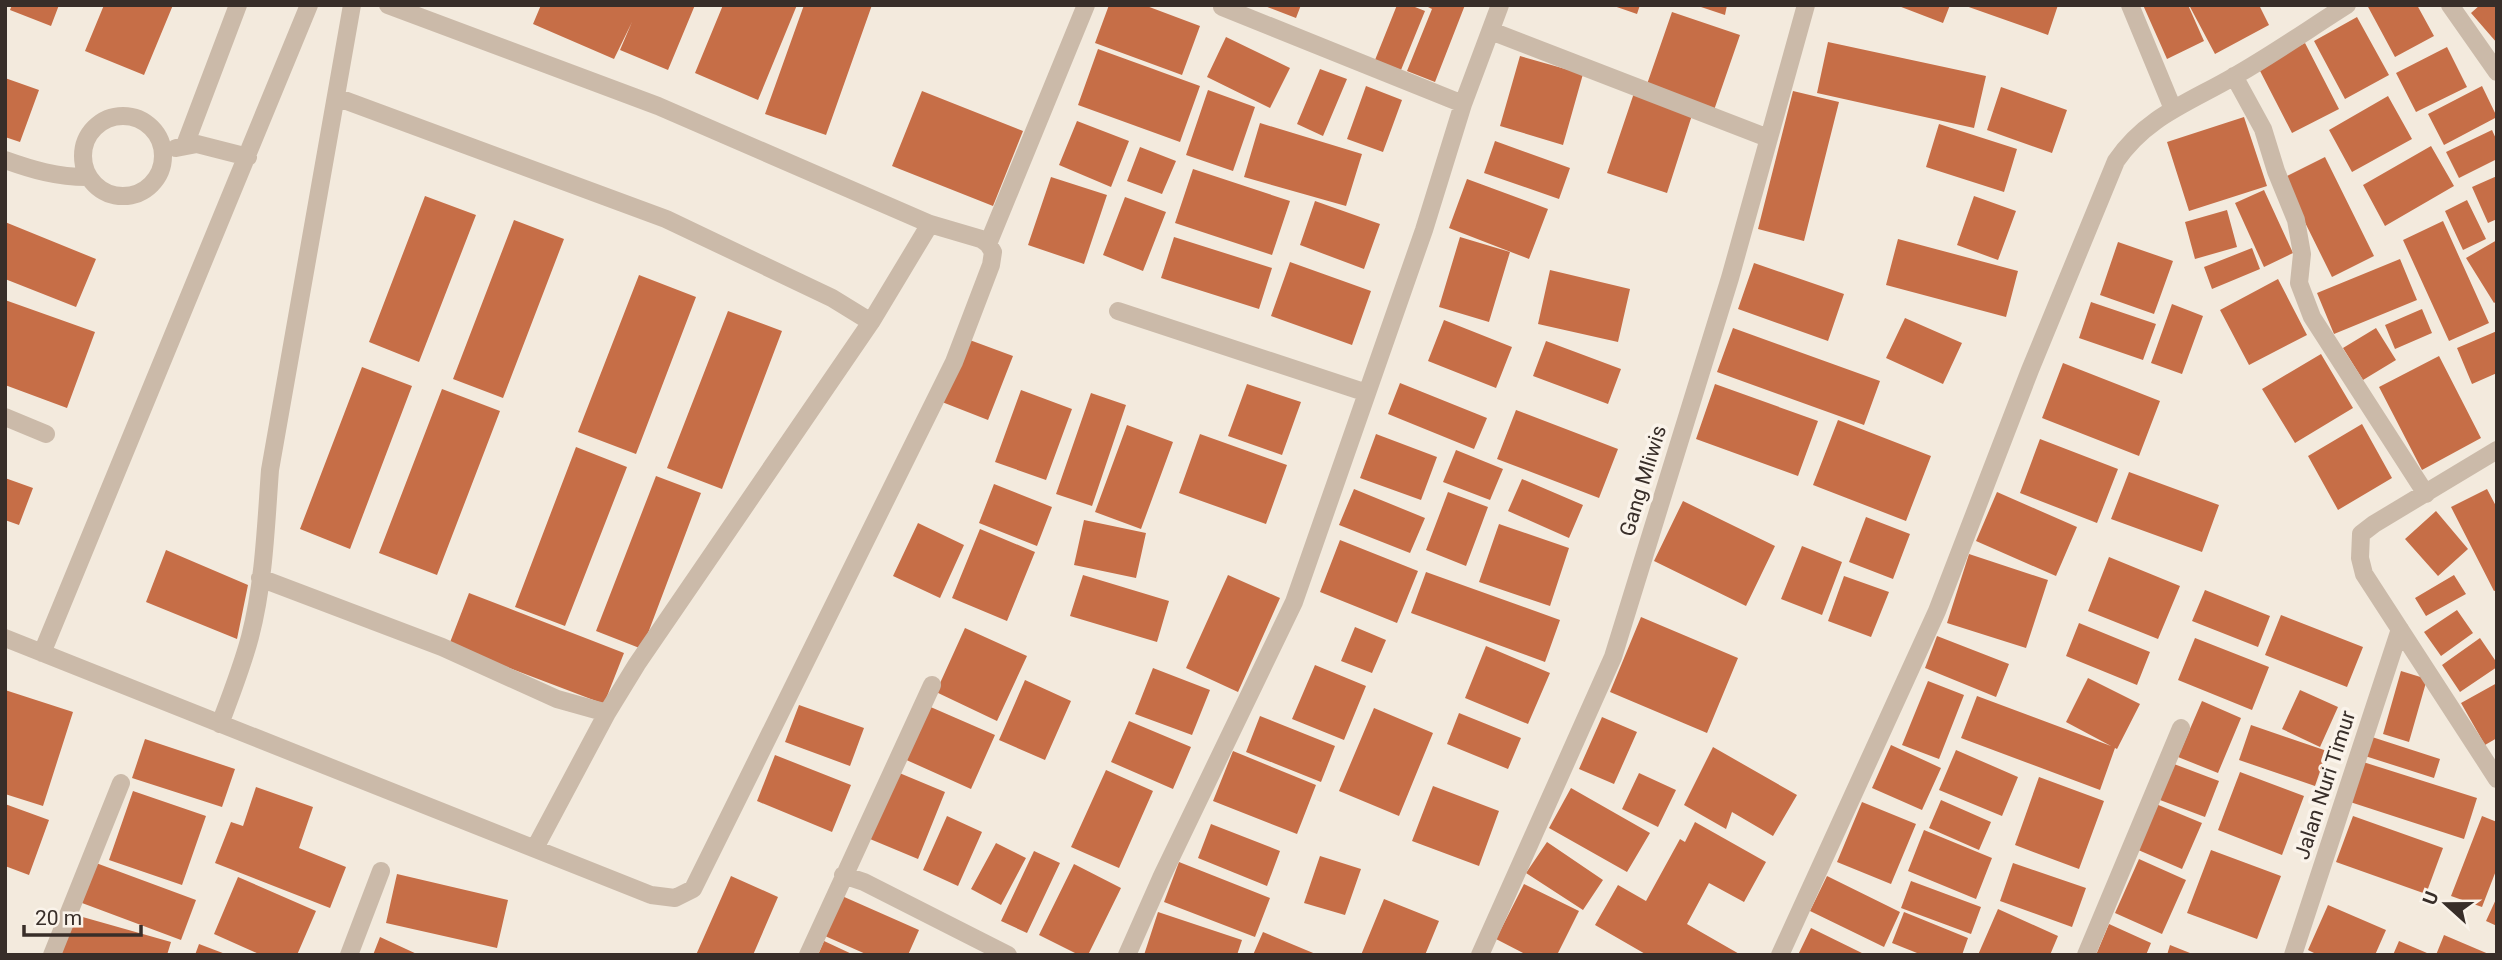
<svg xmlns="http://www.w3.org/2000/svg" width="2502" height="960" font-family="Roboto,sans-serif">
<rect width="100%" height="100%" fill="#f3eadd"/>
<path fill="#c66e47" d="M12,5H59L51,26L10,10Z
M104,5H173L144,75L85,51Z
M541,5H695L668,70L620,50L632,22L614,59L533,24Z
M723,5H797L758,100L695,73Z
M804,5H872L826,135L765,114Z
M1109,5H1144L1200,26L1182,75L1095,43Z
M1262,5H1301L1296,18Z
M1397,5H1410L1425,11L1401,70L1375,60Z
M1424,5H1465L1435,82L1407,71L1432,9Z
M1611,5H1640L1637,14Z
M1695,5H1727L1725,15Z
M1896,5H1950L1943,23Z
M1963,5H2058L2048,35Z
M2143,5H2188L2204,41L2167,59Z
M2189,5H2259L2269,25L2215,54Z
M2367,5H2417L2434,36L2395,57Z
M2480,5H2497V43L2471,13Z
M1672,12L1740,35L1713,113L1645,90Z
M2357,17L2389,75L2345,99L2314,41Z
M1226,37L1290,68L1270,108L1207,77Z
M1828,42L1986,76L1974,128L1817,93Z
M2305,43L2339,109L2292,133L2258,67Z
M2447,47L2467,87L2416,112L2396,73Z
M1098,49L1200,86L1180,142L1078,105Z
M1520,56L1583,74L1563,145L1500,126Z
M1320,69L1347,79L1323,136L1297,124Z
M5,78L39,90L20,142L5,137Z
M1366,86L1402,100L1383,152L1347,139Z
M2482,86L2497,117L2444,145L2428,114Z
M2001,87L2067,110L2052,153L1987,130Z
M1208,90L1255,107L1233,171L1186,155Z
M922,91L1023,131L993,206L892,166Z
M1793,91L1839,102L1804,241L1758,229Z
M1634,93L1693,112L1667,193L1607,173Z
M2388,96L2412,139L2352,172L2329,130Z
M2244,117L2267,186L2189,211L2167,142Z
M1077,121L1129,141L1111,187L1059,165Z
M1260,123L1362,154L1346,206L1244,177Z
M1939,124L2017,149L2004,192L1926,167Z
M2492,130L2497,141V159L2459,178L2446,152Z
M1495,141L1570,168L1559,199L1484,173Z
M2431,146L2454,186L2385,226L2363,185Z
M1140,147L1176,161L1162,194L1127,181Z
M2325,157L2374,256L2332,277L2283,178Z
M1193,169L1290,201L1272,255L1175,223Z
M2497,176V219L2488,223L2472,187Z
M1051,177L1107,195L1084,264L1028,245Z
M1467,179L1548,209L1529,259L1449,228Z
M2264,190L2293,253L2264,267L2235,203Z
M425,196L476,215L419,362L369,342Z
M1974,196L2016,211L1998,260L1957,245Z
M1125,197L1166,212L1143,271L1103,255Z
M2467,200L2486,239L2463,250L2445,211Z
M1315,201L1380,224L1364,269L1300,245Z
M2227,210L2237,247L2195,259L2185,222Z
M514,220L564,239L503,398L453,379Z
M2443,221L2489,323L2449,341L2403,240Z
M5,222L96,259L76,307L5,279Z
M1174,237L1272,268L1259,309L1161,278Z
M1460,237L1510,252L1489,322L1439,307Z
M1898,239L2018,271L2006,317L1886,285Z
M2497,240V301L2494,303L2466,258Z
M2118,242L2173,261L2154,314L2100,295Z
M2252,248L2260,269L2212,289L2204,267Z
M2400,259L2417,300L2334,334L2317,293Z
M1290,262L1371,291L1352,345L1271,316Z
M1754,263L1844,294L1828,341L1738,309Z
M1550,270L1630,289L1618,342L1538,324Z
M639,275L696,297L636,454L578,432Z
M2278,279L2307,335L2249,365L2220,310Z
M5,300L95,332L67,408L5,385Z
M2091,302L2156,324L2143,360L2079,338Z
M2172,304L2203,316L2182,374L2151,363Z
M2422,309L2432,333L2395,349L2385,325Z
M728,311L782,331L722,489L667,468Z
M1905,318L1962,343L1943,384L1886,358Z
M1444,320L1512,347L1496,388L1428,361Z
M1733,328L1880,381L1864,425L1717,372Z
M2376,328L2396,360L2363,380L2343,348Z
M2497,331V373L2472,384L2457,348Z
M967,339L1013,356L988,420L942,402Z
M1546,341L1621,369L1608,404L1533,376Z
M2321,354L2353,408L2295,443L2262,389Z
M2439,356L2481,438L2422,470L2379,387Z
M2063,363L2160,401L2139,456L2042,418Z
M362,367L412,386L350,549L300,529Z
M1400,383L1487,418L1474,449L1388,414Z
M1247,384L1301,402L1282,455L1228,436Z
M1715,384L1818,421L1798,476L1696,439Z
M442,389L500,411L437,575L379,553Z
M1021,390L1072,409L1046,480L995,462Z
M1091,393L1126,405L1092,506L1056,494Z
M1516,410L1618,449L1599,498L1497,459Z
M1838,420L1931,456L1906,521L1813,485Z
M2362,424L2392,478L2338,510L2308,456Z
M1127,425L1173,442L1141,529L1095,512Z
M1200,434L1287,465L1266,524L1179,493Z
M1376,434L1437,457L1421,500L1360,478Z
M2040,439L2118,469L2097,523L2020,493Z
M576,447L627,467L565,626L515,607Z
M1456,450L1503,469L1490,500L1443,482Z
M2129,472L2219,505L2202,552L2111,519Z
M656,476L701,493L642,649L596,631Z
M5,478L33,488L19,525L5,520Z
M1522,479L1583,505L1569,538L1508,511Z
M994,484L1052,507L1037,546L979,523Z
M1354,489L1425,518L1410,553L1339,525Z
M2487,489L2497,508V590L2494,591L2451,507Z
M1448,492L1488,507L1466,566L1426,550Z
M1997,492L2077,527L2056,576L1976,541Z
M1683,501L1775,546L1746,606L1654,561Z
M2436,511L2468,549L2438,576L2405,539Z
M1866,517L1910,534L1893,579L1849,562Z
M1084,520L1146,533L1136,578L1074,565Z
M918,523L964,545L940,598L893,576Z
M1499,524L1569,548L1550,606L1479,582Z
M980,529L1035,552L1007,621L952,598Z
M1340,540L1418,571L1397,623L1320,592Z
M1802,546L1842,562L1822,615L1781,599Z
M166,550L248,585L237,639L146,602Z
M1969,554L2048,580L2026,648L1947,623Z
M2109,557L2180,586L2158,639L2088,611Z
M1426,572L1560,620L1545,662L1411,613Z
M1083,575L1169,601L1157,642L1070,616Z
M1228,575L1280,598L1238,692L1186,668Z
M2454,575L2466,594L2426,616L2415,598Z
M1844,576L1889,592L1871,637L1828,621Z
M2205,590L2270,616L2258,647L2192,621Z
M469,593L624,653L604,704L449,645Z
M2457,610L2473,633L2441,656L2424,632Z
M2281,615L2363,647L2347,687L2265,655Z
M1641,617L1738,658L1707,733L1610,692Z
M2079,623L2150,652L2137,685L2066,656Z
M1355,627L1386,640L1372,673L1341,661Z
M965,628L1027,656L997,721L936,692Z
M1937,636L2009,664L1996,697L1925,668Z
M2195,638L2269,667L2252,710L2178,680Z
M2480,638L2497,663V667L2460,692L2442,665Z
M1486,646L1550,673L1528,724L1465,698Z
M1315,665L1366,686L1344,740L1292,719Z
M1153,668L1210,690L1192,735L1135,714Z
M2401,671L2427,679L2409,742L2383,734Z
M2088,678L2140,704L2117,749L2115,748L2100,790L1961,738L1977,696L2111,746L2066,722Z
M1025,680L1071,701L1045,760L999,740Z
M1928,681L1964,695L1939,759L1902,745Z
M2497,683V738L2485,745L2461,703Z
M5,690L73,712L43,806L5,794Z
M2300,690L2338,707L2320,747L2282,729Z
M2202,701L2241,718L2218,773L2178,757Z
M799,705L864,728L850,766L785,742Z
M926,705L995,735L971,789L902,758Z
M1374,708L1433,733L1399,816L1339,791Z
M1459,713L1521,738L1508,769L1447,744Z
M1260,716L1335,746L1321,782L1246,752Z
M1602,717L1637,732L1614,784L1579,769Z
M1129,721L1191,747L1173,789L1111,762Z
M2251,725L2327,751L2315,786L2239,760Z
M2372,737L2440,759L2434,778L2365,756Z
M145,739L235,769L222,807L132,778Z
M1891,745L1941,768L1922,810L1872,788Z
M1713,747L1797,795L1773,836L1732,812L1726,829L1684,805Z
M1956,750L2018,777L2002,816L1939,790Z
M1233,751L1316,785L1297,834L1213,801Z
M775,755L851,785L832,832L757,801Z
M2360,761L2477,798L2464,839L2347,801Z
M2174,764L2219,781L2205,817L2160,800Z
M1106,770L1153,791L1119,868L1071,847Z
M897,772L945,792L918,859L870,839Z
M2240,772L2304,796L2282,855L2218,830Z
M1639,773L1676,790L1658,827L1622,809Z
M2039,777L2104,801L2079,869L2015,845Z
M1433,786L1499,811L1479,866L1412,841Z
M256,787L313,807L299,848L346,867L330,908L215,863L231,822L243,826Z
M1571,788L1650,833L1627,872L1549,828Z
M133,791L206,816L182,885L109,860Z
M1941,800L1991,822L1979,850L1929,828Z
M1862,802L1916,824L1891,884L1837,862Z
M5,804L49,820L29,875L5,866Z
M2156,804L2202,823L2182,869L2136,849Z
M947,816L982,832L958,886L923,870Z
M2353,816L2443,848L2426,894L2336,862Z
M2482,816L2497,822V868L2482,907L2451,896Z
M1695,822L1766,862L1744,902L1709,883L1687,924L1741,955H1647L1595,925L1618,885L1646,901L1680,839L1685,842Z
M1211,824L1280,851L1267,886L1198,858Z
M1924,830L1992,858L1976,899L1908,871Z
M1547,842L1603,880L1583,910L1526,873Z
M996,843L1026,858L1001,905L971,889Z
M2211,850L2281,876L2257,939L2187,913Z
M1034,851L1060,863L1027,933L1001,921Z
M1320,856L1361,869L1345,915L1304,903Z
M2139,859L2186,880L2162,934L2115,913Z
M1179,862L1270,898L1255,937L1164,902Z
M96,863L196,900L181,940L82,903Z
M2013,863L2086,888L2072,927L2000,901Z
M1074,864L1121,888L1088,955H1079L1039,935Z
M397,874L508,900L497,948L386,923Z
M731,876L778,897L753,955H696Z
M1827,876L1900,912L1884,947L1810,911Z
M238,877L316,911L297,955H261L214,934Z
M1911,881L1981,907L1971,934L1901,908Z
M1524,884L1579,911L1557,955H1527L1496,939Z
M842,896L919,930L908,955H868L825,936Z
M2497,897V926L2486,921Z
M1384,899L1439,921L1425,955H1361Z
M2328,905L2386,930L2375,955H2318L2308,950Z
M1998,909L2058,936L2050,955H1978Z
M1158,912L1242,940L1237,955H1144Z
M1904,912L1968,938L1962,955H1922L1892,943Z
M72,914L171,942L167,955H61Z
M2109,924L2151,943L2146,955H2096Z
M1811,928L1866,955H1798Z
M1263,932L1318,955H1253Z
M2444,935L2491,955H2436Z
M380,937L419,955H373Z
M824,941L854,955H818Z
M2399,941L2427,953L2426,955H2393Z
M199,944L228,955H195Z
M2170,945L2195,955H2167Z"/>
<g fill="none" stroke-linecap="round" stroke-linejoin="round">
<path stroke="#cbbaa9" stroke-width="18" d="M2130,5L2173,109
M2450,5L2497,72
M1222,7L1463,104
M1491,31L1768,138
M2234,76L2263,129L2276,171L2296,220L2302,254L2299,283L2312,317L2426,494
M336,97L666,219L832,298L871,322
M83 156a40 40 0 1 1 80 0a40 40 0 1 1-80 0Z
M185,145L238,5
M176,148L197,144L248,157
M5,160C33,170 57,177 87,177
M988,244L1086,5
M1118,311L1367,393
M5,417L46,434
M2497,450L2374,524L2361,534L2360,558L2364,574L2497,779
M260,578L442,647L557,699L607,713L637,664L871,322L930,224
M5,638C221,723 437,808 651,895L675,898L693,889L954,362L991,265L993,252L988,244L981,239L930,224L658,106L388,5
M42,653L309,5
M220,724C231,695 242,667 250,637C264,584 266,524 270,470L352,5
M535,848L607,713
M843,875L864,882L1008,955
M52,955L121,783
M349,955L381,871
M808,955L932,685
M1127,955L1162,876L1294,602L1424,230L1463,104L1500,5
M1480,955L1613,657L1730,278L1806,5
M1780,955L1937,611L2030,370L2116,161C2146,117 2188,103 2233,77C2272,55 2309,29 2347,5
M2086,955L2181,728
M2293,955L2400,629"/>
</g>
<g text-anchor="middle" stroke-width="7" stroke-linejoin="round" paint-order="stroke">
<g font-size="21" fill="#382e29" stroke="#faf3ea">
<text transform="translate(1643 481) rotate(-73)" y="7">Gang Mliwis</text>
<text transform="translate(2325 785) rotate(-72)" y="7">Jalan Nuri Timur</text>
</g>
</g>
<rect width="2502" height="960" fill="none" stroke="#382e29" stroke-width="14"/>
<g transform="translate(2446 904) rotate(291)" stroke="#faf3ea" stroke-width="5" paint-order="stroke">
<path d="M0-5L12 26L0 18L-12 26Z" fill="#382e29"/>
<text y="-10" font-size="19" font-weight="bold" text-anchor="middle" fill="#382e29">U</text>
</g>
<path d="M24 925v10h117v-10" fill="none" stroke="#382e29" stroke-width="3.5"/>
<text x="35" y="925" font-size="21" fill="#382e29" stroke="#faf3ea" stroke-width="5" paint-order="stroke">20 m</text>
</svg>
